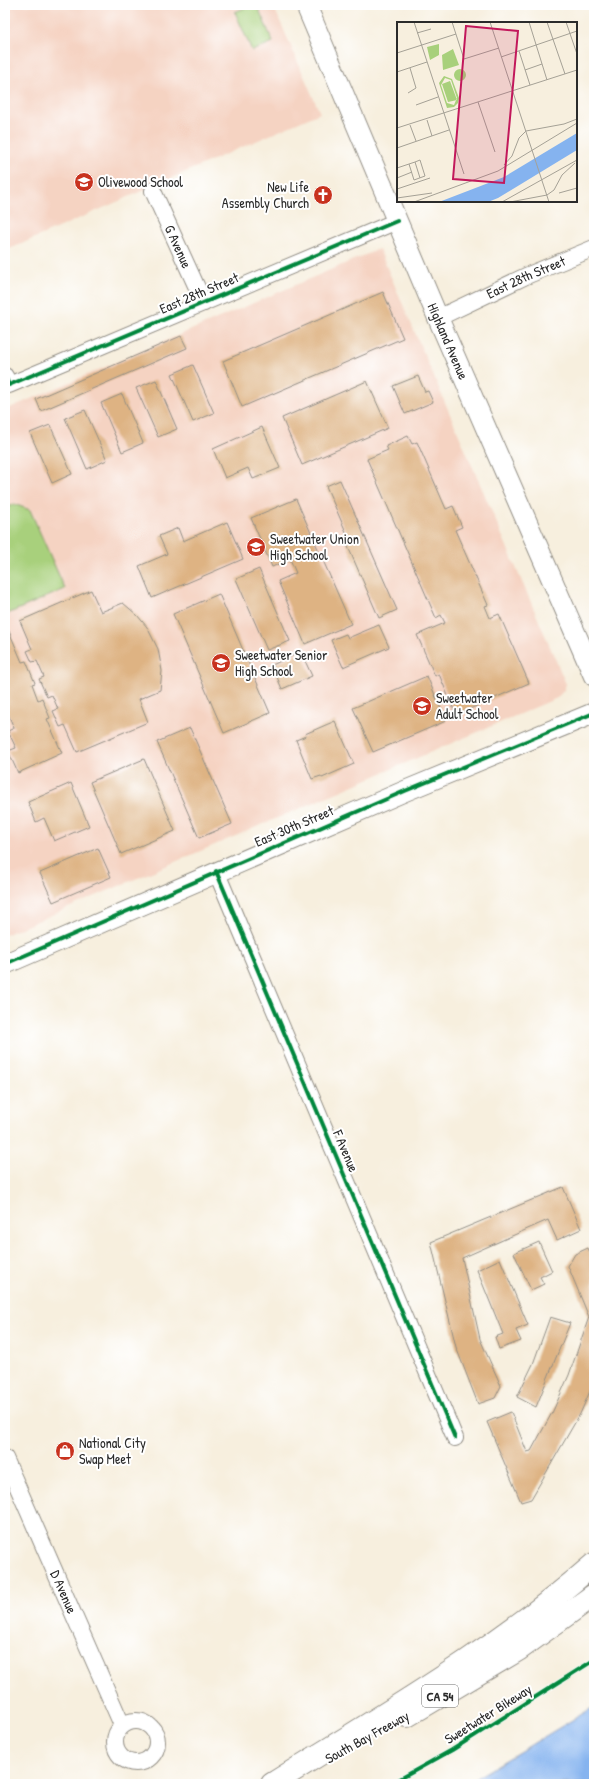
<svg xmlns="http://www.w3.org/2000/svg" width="599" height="1789" font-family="'Patrick Hand',sans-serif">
<rect width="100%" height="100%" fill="#fff"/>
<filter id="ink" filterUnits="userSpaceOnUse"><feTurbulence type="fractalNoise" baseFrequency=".025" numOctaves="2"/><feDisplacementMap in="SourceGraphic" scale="8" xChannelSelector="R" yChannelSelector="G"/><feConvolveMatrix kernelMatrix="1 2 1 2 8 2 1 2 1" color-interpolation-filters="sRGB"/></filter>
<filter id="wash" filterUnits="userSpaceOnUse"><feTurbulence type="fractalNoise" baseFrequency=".012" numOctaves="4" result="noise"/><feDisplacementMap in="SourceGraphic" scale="16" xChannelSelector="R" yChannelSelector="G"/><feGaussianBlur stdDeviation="0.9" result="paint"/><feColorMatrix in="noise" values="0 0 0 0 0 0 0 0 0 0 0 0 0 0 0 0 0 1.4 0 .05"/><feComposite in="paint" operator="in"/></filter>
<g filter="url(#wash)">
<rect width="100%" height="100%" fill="#f7efde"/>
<path fill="#f5d3c2" d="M5,5H273L320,113L5,251Z
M379,249L566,684L564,690L557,698L5,935V410Z"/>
<path fill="#a8d07b" stroke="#6a7e53" d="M251,5H257L273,42L252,51L235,12Z
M14,504L30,510L65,589L5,615V508Z"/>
<path fill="#85b3ef" stroke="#586f8d" d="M594,1707V1784H466L587,1711Z"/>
<g id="blocks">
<path fill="#deb383" d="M383,292L403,338L242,407L223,361Z
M181,336L187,348L41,411L36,399Z
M193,365L214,413L193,422L172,374Z
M418,376L425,392L428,391L433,402L405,414L393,386Z
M156,380L177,429L158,437L136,388Z
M367,381L388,428L302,465L282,418Z
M122,394L143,443L122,452L101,403Z
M85,410L107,460L87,469L65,418Z
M50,425L72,474L52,483L30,433Z
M262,427L280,468L253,479L248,468L225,478L213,449Z
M408,436L412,444L417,442L446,509L453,506L462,527L455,530L488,605L485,606L490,618L499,614L529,683L456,715L439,674L435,676L417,635L445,623L441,615L436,618L367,459L388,450L386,446Z
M340,480L397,610L379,618L346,542L350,541L326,486Z
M296,499L351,624L305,644L278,581L296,573L290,559L272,567L251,518Z
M227,522L243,559L152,598L139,566L167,554L159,536L178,528L183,541Z
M259,569L290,641L267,650L236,579Z
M91,590L101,612L123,603L137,615L147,627L158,649L162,671L160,690L139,699L148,722L77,752L65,725L60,727L53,711L58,709L52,695L47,697L39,679L44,677L37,661L32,662L27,651L32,649L20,621Z
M219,594L270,713L224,733L173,614Z
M379,625L389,647L343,667L331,640L346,634L348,638Z
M8,629L22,662L26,661L35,683L32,684L38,700L42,698L50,718L47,719L62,753L18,773L8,751L16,748L8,731L14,728L5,707V631Z
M301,652L312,676L282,689L272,665Z
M427,676L446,721L373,752L353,708Z
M335,721L354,764L322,778L321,776L312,779L296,740L306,736L305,734Z
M190,728L232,824L199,838L157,742Z
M144,759L175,831L121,854L90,782Z
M71,783L89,826L54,841L44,818L36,822L28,802Z
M98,848L111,877L53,902L40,873Z
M563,1187L581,1229L557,1240L548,1220L462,1258L480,1339L501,1386L495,1398L478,1404L456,1347L431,1242Z
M539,1242L552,1271L540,1277L544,1284L531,1290L514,1253Z
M588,1248L594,1261V1382L580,1414L531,1499L521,1502L487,1422L511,1412L527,1452L531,1451L553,1411L569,1375L589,1317L568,1266L575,1254Z
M500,1259L528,1325L516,1330L521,1341L499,1349L495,1337L503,1334L477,1270Z
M550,1317L570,1323L536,1407L517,1397L533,1364Z"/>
</g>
</g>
<g filter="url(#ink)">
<use href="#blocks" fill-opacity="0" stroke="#918d84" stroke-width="1"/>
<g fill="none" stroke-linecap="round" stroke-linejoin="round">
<defs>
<g id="minor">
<path id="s1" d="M153,191L204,303"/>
<path id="s2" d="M438,318L526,276L594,248"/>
<path d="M5,376L9,385L397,221"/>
<path d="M216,871L455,1438"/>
<path id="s3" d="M5,1458L122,1725"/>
<circle cx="136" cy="1742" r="21"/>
</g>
<g id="major">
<path id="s4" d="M306,5L438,318L594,676"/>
<path d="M5,964L405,791L594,713"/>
</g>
<path id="highway" d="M407,1716L518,1650L594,1595
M272,1784C382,1715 496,1650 594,1564"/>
</defs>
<use href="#minor" stroke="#918d84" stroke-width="18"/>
<use href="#major" stroke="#918d84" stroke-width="22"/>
<use href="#highway" stroke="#918d84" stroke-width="24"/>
<use href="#minor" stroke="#fff" stroke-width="16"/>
<use href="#major" stroke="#fff" stroke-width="20"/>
<use href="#highway" stroke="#fff" stroke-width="22"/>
<defs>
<path id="cycleway" d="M5,376L9,385L397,221
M216,871L455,1438
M5,964L405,791L594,713
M391,1784L452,1750L594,1660"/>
</defs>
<use href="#cycleway" stroke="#fff" stroke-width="6"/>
<use href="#cycleway" stroke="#00873e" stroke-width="4"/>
</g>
</g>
<defs>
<symbol id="school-disc" viewBox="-11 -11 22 22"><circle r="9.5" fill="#c8321e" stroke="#fff"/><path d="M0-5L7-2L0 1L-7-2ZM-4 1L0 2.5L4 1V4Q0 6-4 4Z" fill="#fff"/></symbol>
<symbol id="church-disc" viewBox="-11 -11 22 22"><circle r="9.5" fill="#c8321e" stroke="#fff"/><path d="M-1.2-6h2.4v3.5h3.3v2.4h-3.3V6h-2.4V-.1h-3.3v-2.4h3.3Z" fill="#fff"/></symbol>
<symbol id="shop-disc" viewBox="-11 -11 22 22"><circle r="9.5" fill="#c8321e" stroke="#fff"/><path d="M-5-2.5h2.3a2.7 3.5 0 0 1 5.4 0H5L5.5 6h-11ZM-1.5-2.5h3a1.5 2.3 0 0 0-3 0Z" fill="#fff"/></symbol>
</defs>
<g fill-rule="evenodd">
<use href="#school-disc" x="73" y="171" width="22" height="22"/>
<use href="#church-disc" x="312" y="184" width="22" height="22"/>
<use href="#school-disc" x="245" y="536" width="22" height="22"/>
<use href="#school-disc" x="210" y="652" width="22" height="22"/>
<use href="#school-disc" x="411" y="695" width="22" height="22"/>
<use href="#shop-disc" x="54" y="1440" width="22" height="22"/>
</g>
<g text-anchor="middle" stroke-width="4" stroke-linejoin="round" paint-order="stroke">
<rect fill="#fff" stroke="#6b6b6b" stroke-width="1" x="422" y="1685" width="36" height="22" rx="3"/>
<g font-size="13" font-weight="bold" fill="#2b2b2b">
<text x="440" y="1701">CA 54</text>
</g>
<g font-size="14" fill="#2b2b2b" stroke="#fff" text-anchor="start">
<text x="98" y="187">Olivewood School</text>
<text x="309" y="192" text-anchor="end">New Life<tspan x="309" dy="16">Assembly Church</tspan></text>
<text x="270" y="544">Sweetwater Union<tspan x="270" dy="16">High School</tspan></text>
<text x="235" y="660">Sweetwater Senior<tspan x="235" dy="16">High School</tspan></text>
<text x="436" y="703">Sweetwater<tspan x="436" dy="16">Adult School</tspan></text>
<text x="79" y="1448">National City<tspan x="79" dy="16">Swap Meet</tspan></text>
</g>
<g font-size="14" fill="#2b2b2b" stroke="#fff">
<text dy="5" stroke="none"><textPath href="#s1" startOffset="61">G Avenue</textPath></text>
<text dy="5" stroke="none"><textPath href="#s2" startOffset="97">East 28th Street</textPath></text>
<text transform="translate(199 293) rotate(-23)" y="5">East 28th Street</text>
<text dy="5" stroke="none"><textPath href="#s4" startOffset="365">Highland Avenue</textPath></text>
<text transform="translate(294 826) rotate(-23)" y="5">East 30th Street</text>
<text transform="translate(346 1151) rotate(67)" y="5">F Avenue</text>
<text dy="5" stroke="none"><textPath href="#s3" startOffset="146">D Avenue</textPath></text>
<text transform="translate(488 1714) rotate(-32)" y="5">Sweetwater Bikeway</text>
<text transform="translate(367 1737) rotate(-29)" y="5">South Bay Freeway</text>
</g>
</g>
<g transform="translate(397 22)">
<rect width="180" height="180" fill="#f7efde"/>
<path d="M42,22V33L33,38L30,25ZM56,27L62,43L46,48L45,33ZM57 53a6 6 0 1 1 12 0a6 6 0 1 1-12 0ZM47,54L55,57L62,76L61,81L57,85L50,86L42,61ZM48,56L54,58L60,76L57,83L50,81L44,63ZM53,59L60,78L51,80L45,62Z" fill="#a8d07b" fill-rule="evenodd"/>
<path d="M180,111V128L101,176L91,180H42L107,155Z" fill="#85b3ef"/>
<path fill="none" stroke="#a5a196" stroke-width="1" d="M17,0L67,152M55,0L67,37L102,26M93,0L152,180M132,0L150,58M150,0L168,52M169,0L180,32M20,11L34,7M122,29L133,63M0,31L59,12M104,35L180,9M128,48L145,42M0,50L30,40M11,71L19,66L13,46M81,80L98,130M19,83L41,75M30,98L35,114M13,103L19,119M0,106L180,48M0,126L52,108M18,140L23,156M107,143L115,134L122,116L129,109L167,102L180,97M0,146L18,140L23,138L28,154L17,158L12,142M0,156L15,150M0,167L33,156M162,171L180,166M0,176L35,171M17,180L101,149L180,101M105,180L180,138M113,180L150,173L157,168L165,153L178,141"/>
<path fill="#c2185b" fill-opacity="0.15" stroke="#c2185b" stroke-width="2" d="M69,4L121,9L107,161L56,157Z"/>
<rect width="180" height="180" fill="none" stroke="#2b2b2b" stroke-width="2"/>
</g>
<rect width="599" height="1789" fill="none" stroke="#fff" stroke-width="20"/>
</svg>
